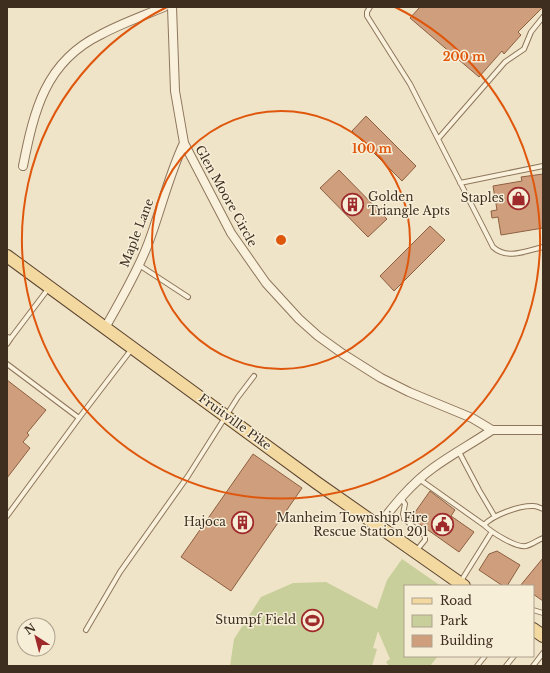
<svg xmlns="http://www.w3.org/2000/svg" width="550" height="673" font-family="'Libre Baskerville',serif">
<rect width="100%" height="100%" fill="#f0e4c8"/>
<path fill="#c9cf9b" d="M402,559L441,586H405V656H438L430,666H389L386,662L390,659L378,631L373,648L377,649L372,666H230L234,639L261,597L293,583L326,582L377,609L387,580Z"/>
<path fill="#cf9f7d" stroke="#8d5f41" d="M420,7H543L518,32L521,35L504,54L502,51L479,77L410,18Z
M366,116L416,166L402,181L352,131Z
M339,170L387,219L368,237L320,188Z
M543,174V228L501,235L498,217L492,218L491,211L497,210L493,186L522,181L521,177Z
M430,226L445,240L394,291L380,276Z
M7,380L46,410L27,433L29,435L23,442L30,448L7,478Z
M253,454L302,488L231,591L181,557Z
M430,491L455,510L451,516L474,532L459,552L411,518Z
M497,551L520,565L507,586H503L479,570L489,554Z
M543,558V601L533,594V586H520Z"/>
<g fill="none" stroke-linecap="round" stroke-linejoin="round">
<defs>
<path id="lane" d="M370,7L367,12V16L410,84L493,247C507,260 526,251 543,247
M438,139L505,62L524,49L531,32L543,17
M460,183L543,166
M139,265L188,297
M7,337L11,338L48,289
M7,344L11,338
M7,364L79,418L131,350
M459,452L479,490L495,517
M419,479L484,525
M401,498L405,504L403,514L404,519L425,536V540L416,551
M543,509C540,508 537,506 534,506C520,505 493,515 484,525C491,532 516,548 526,546C531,545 538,540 543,538
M7,516L79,418
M461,581L491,533
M533,610L543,613
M86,630L120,572L188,476L238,397L254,376
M477,666L485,656
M506,666L514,656
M533,666L543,653"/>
<path id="street" d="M172,7L175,91L184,143L231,233L266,283L299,319L318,336L343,354L381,378L409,392L472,418L492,430H543
M23,166C34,111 45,62 100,35C120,24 143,16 164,7
M105,328C120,301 137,273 148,244C161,210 168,177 184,143
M378,526C395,504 411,484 433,468C452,454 473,443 492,430"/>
<path id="primary" d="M7,256L317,483L464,586
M533,629L543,636"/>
</defs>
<use href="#lane" stroke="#8d765c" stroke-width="6"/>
<use href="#street" stroke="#8d765c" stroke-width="10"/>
<use href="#primary" stroke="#5b4430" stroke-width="14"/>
<use href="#lane" stroke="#faf1dc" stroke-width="4"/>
<use href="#street" stroke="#faf1dc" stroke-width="8"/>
<use href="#primary" stroke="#f3d9a0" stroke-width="12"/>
</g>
<g fill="none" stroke="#df570d" stroke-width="2">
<circle cx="281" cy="240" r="129"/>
<path d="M395 7A259 259 0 1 1 167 7"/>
</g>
<defs>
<symbol id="shop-ring" viewBox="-11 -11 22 22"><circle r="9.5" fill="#f7eed8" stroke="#9e2a2b" stroke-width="1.5"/><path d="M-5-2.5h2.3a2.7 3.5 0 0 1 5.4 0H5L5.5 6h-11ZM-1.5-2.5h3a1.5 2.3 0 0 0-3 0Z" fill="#9e2a2b"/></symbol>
<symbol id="building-ring" viewBox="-11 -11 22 22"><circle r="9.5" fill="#f7eed8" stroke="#9e2a2b" stroke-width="1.5"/><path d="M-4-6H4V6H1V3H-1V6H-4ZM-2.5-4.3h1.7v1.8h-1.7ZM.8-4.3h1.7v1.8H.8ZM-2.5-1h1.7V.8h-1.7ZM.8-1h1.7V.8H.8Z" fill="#9e2a2b"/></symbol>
<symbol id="civic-ring" viewBox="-11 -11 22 22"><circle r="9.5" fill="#f7eed8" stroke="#9e2a2b" stroke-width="1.5"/><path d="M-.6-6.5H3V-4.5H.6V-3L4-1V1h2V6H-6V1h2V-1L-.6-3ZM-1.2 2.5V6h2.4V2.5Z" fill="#9e2a2b"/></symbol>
<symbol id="stadium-ring" viewBox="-11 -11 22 22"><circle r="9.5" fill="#f7eed8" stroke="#9e2a2b" stroke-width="1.5"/><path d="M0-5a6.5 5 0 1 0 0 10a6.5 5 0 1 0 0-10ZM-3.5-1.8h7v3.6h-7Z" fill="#9e2a2b"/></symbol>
</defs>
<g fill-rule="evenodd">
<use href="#shop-ring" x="506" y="186" width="25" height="25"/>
<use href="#building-ring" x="340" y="192" width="25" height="25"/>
<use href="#building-ring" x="230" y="510" width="25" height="25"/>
<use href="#civic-ring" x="430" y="512" width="25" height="25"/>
<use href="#stadium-ring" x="300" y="608" width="25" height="25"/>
</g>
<g text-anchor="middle" stroke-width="3" stroke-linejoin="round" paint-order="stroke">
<g font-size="12" fill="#3d2e20" stroke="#f7eed8">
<text transform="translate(226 196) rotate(61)" y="4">Glen Moore Circle</text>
<text transform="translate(137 233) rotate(-69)" y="4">Maple Lane</text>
<text transform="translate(235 422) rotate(36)" y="4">Fruitville Pike</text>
</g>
<g font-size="12" fill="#3d2e20" stroke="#f7eed8" text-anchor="end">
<text x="368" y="201" text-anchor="start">Golden<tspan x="368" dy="14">Triangle Apts</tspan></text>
<text x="504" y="202">Staples</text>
<text x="428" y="522">Manheim Township Fire<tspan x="428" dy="14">Rescue Station 201</tspan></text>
<text x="226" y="526">Hajoca</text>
<text x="296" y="624">Stumpf Field</text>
</g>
</g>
<circle cx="281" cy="240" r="6" fill="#df570d" stroke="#f7eed8" stroke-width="2"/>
<g font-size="12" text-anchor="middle" font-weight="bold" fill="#df570d" stroke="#f7eed8" stroke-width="3" stroke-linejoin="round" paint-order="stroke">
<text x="464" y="61">200 m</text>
<text x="372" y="153">100 m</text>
</g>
<rect width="550" height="673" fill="none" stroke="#3d2e20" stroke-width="16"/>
<rect x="404" y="585" width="130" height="72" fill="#f7eed8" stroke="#ada18e"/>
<rect x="412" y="598" width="20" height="6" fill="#f3d9a0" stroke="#ada18e"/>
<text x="440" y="605" font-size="12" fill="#3d2e20">Road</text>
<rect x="412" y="615" width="20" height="12" fill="#c9cf9b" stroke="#ada18e"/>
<text x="440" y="625" font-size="12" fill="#3d2e20">Park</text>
<rect x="412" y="635" width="20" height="12" fill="#cf9f7d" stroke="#ada18e"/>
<text x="440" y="645" font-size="12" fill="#3d2e20">Building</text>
<g transform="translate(36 637) rotate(324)"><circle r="19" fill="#f7eed8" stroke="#ada18e"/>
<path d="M0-3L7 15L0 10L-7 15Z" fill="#9e2a2b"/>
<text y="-6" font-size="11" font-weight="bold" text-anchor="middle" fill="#3d2e20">N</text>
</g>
</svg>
